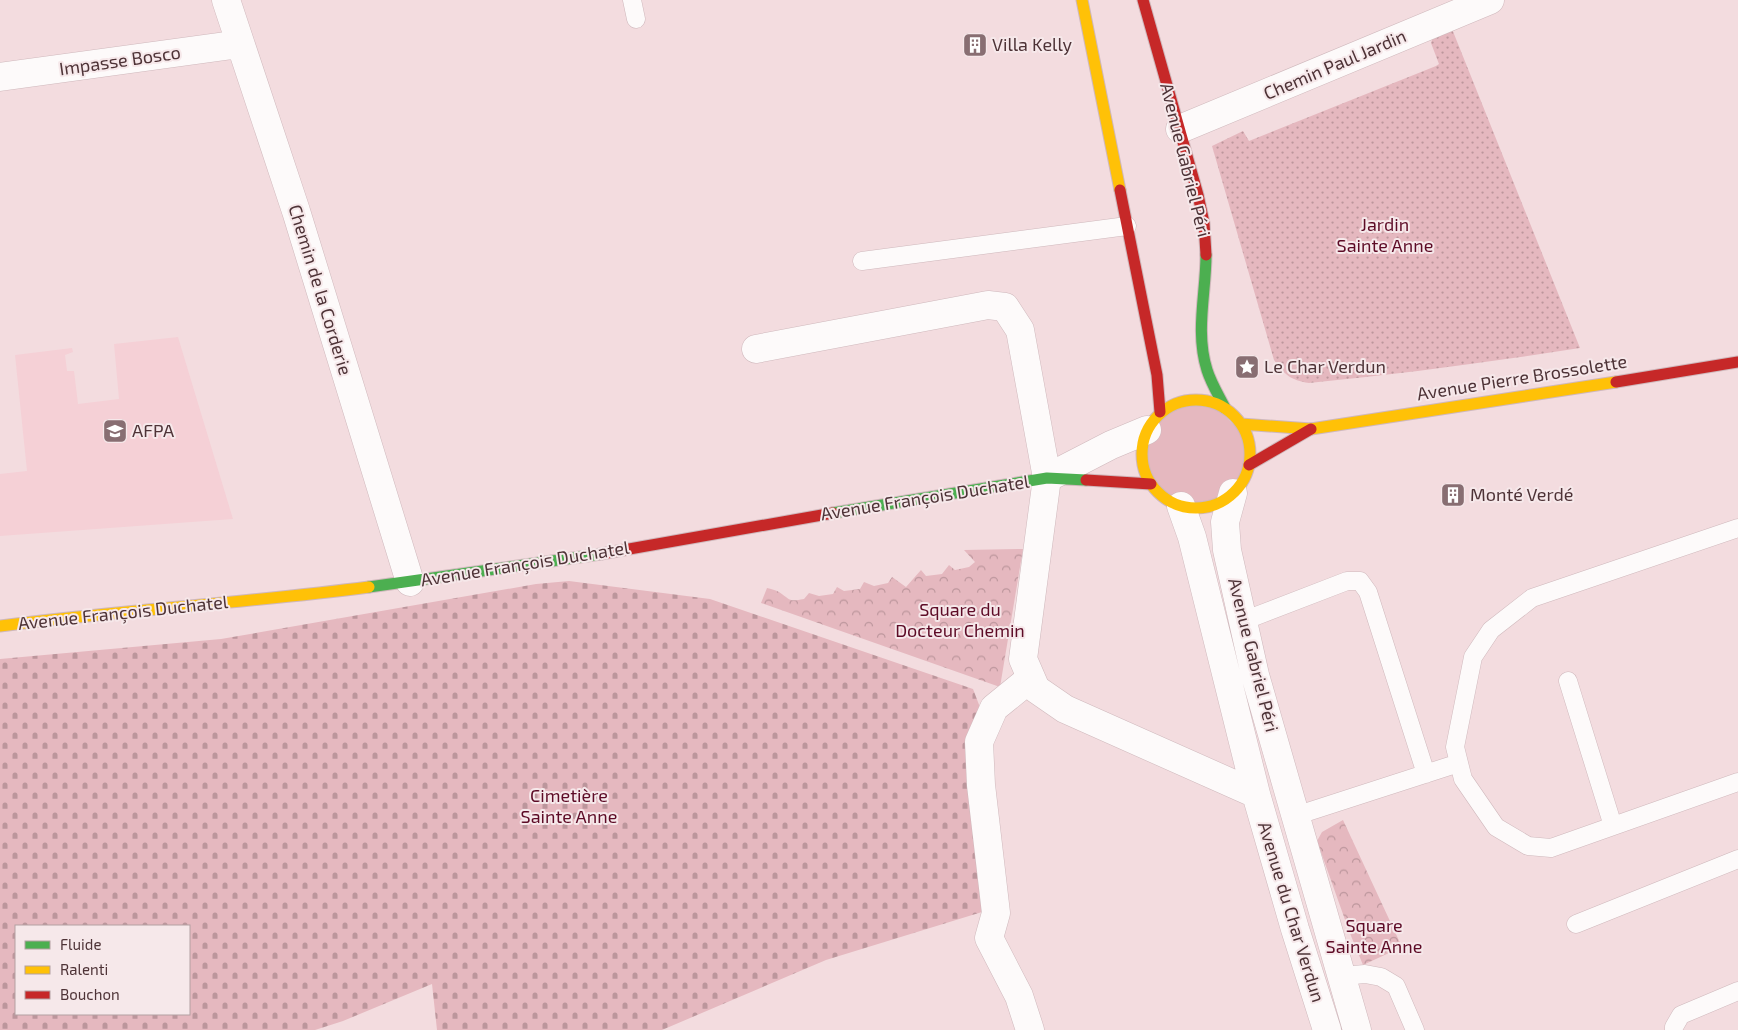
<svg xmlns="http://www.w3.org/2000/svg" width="1738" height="1030" font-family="'Exo 2',sans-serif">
<defs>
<pattern id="cemetery-stones" width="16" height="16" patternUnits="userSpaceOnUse" patternTransform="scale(1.25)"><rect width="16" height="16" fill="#e5b8bf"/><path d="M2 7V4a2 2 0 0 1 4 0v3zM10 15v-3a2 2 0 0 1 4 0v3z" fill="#bc969c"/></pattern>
<pattern id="park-crowns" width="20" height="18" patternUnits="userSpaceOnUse" patternTransform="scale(1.25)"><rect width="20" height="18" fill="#e5b8bf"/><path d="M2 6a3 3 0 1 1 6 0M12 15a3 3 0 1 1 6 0" fill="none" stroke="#bc969c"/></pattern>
<pattern id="garden-dots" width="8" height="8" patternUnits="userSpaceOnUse" patternTransform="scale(1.25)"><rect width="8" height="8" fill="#e5b8bf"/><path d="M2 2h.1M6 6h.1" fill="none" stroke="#bc969c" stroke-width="1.8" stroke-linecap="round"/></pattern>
</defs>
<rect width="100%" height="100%" fill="#f3dcdf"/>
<path fill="#f5d0d6" d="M178,337L233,519L0,536V474L27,471L15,355L72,348L73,352L65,355L67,371H74L78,404L119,399L114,344Z"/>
<path fill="#e5b8bf" d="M1192,399C1197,400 1203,400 1207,401C1215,403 1224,415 1230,421C1235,426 1243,431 1247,437C1250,442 1250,453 1249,459C1244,514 1169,525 1147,475C1138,454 1143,428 1161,412C1169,404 1181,402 1192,399Z"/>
<path fill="url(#cemetery-stones)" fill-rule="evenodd" d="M569,581L710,599L973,689L986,723L965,738L974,769L982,912L826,960L662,1030H437L432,984L343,1021L315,1030H0V659L221,639L536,584ZM16,926H189V1014H16Z"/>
<path fill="url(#park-crowns)" d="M1023,549L1000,687L761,603L767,588C771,589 776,590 779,592C791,600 788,602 804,599L809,593L819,596L833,594L837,587L844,591L860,589L864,582L874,586L888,583L892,577L906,587L921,570L926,576L942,574L949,565L955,570L969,567L975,562L964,550Z
M1343,820L1402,947L1363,965L1349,931L1317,841L1322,832Z"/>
<path fill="url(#garden-dots)" d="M1450,24L1580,348C1490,362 1400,374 1309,383C1290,380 1285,375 1274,360L1212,146L1243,131L1249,141L1436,66L1439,64L1431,43L1435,30Z"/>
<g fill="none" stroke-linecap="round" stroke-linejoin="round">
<defs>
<path id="lane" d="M632,0L636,19
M862,261L1127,226
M1738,528L1532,598L1491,630L1473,657L1455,747L1463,779L1496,827L1528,846L1551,848L1738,782
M1243,621L1347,581H1360L1368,592L1426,774
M1568,681L1613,826
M1295,816L1459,763
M1576,924L1738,859
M1342,976L1365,974L1381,977L1396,986L1415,1030
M1674,1030V1027L1681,1015L1738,991"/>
<path id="street" d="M226,0L296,211L410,582
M0,77L240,44
M1180,129L1490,0
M756,349L988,305L1005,307L1020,330L1047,478L1023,659L1036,689L1065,709L1256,794
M1047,478L1111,445L1147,430
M1233,493L1225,522L1227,550L1255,675L1357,1030
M1181,506L1192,537L1256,794L1295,929L1327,1030
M1030,1030L1019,996L989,938L996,913L981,785L979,742L994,708L1031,678"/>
<path id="fast" d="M1206,255C1206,293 1195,332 1207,370C1211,383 1219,396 1225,408
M833,513L1047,478L1086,480
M369,587L601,554"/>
<path id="slow" d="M1082,0L1120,190
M1142 454a54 54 0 1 1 108 0a54 54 0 1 1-108 0Z
M1241,424L1311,429L1616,382
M0,626C123,610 246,603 369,587"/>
<path id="jam" d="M1143,0L1198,195L1204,223L1206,255
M1120,190L1157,375L1160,412
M1616,382L1738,362
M1249,465L1311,429
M1086,480L1151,484
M601,554L833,513"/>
</defs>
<use href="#lane" stroke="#cfb8bc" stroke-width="19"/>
<use href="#street" stroke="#cfb8bc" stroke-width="29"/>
<use href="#fast" stroke="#cfb8bc" stroke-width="13"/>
<use href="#slow" stroke="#cfb8bc" stroke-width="13"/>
<use href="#jam" stroke="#cfb8bc" stroke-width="13"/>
<use href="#lane" stroke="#fdfafa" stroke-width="18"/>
<use href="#street" stroke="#fdfafa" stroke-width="28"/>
<use href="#fast" stroke="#4caf50" stroke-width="11"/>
<use href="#slow" stroke="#ffc107" stroke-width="11"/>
<use href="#jam" stroke="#c62828" stroke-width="11"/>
</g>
<defs>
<symbol id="building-square" viewBox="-11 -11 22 22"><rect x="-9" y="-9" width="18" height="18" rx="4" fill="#886e72" stroke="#f6e8ea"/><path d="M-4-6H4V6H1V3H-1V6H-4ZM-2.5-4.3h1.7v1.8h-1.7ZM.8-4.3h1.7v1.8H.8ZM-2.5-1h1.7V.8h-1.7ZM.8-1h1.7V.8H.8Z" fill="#fff"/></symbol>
<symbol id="sight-square" viewBox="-11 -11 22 22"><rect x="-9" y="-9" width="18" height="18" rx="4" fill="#886e72" stroke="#f6e8ea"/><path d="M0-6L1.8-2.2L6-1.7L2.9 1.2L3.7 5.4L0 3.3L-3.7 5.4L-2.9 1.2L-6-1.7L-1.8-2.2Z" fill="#fff"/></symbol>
<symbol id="university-square" viewBox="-11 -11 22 22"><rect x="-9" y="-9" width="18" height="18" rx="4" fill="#886e72" stroke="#f6e8ea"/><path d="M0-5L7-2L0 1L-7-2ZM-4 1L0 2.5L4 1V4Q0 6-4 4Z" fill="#fff"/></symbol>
</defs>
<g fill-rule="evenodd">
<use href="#building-square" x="961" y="31" width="28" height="28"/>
<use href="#sight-square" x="1233" y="353" width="28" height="28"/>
<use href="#university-square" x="101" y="417" width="28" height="28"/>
<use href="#building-square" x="1439" y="481" width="28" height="28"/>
</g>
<g text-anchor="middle" stroke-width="4" stroke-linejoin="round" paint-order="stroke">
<g font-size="18" fill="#4e3337" stroke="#f6e8ea" text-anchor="start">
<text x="992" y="51">Villa Kelly</text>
<text x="1264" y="373">Le Char Verdun</text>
<text x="132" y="437">AFPA</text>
<text x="1470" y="501">Monté Verdé</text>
</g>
<g font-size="18" fill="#4e3337" stroke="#f6e8ea">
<text transform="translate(120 61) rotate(-8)" y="6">Impasse Bosco</text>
<text transform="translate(1335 65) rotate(-23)" y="6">Chemin Paul Jardin</text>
<text transform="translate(1185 160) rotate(76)" y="6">Avenue Gabriel Péri</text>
<text transform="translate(320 290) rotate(73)" y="6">Chemin de la Corderie</text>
<text transform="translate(1522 378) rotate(-9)" y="6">Avenue Pierre Brossolette</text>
<text transform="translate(925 498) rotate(-9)" y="6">Avenue François Duchatel</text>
<text transform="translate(525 564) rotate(-9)" y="6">Avenue François Duchatel</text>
<text transform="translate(123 613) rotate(-6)" y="6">Avenue François Duchatel</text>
<text transform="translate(1253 655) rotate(76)" y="6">Avenue Gabriel Péri</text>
<text transform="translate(1291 912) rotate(73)" y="6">Avenue du Char Verdun</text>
</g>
<g font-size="18" fill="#5d0b26" stroke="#f6e8ea">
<text x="1385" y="231">Jardin<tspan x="1385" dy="21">Sainte Anne</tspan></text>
<text x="960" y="616">Square du<tspan x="960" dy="21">Docteur Chemin</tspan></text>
<text x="569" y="802">Cimetière<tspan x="569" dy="21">Sainte Anne</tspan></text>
<text x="1374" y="932">Square<tspan x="1374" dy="21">Sainte Anne</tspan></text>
</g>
</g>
<rect x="15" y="925" width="175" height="90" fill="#f6e8ea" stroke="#b3a0a2"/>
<rect x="25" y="941" width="25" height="8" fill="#4caf50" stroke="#b3a0a2"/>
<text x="60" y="950" font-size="15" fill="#4e3337">Fluide</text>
<rect x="25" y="966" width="25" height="8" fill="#ffc107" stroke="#b3a0a2"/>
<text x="60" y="975" font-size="15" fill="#4e3337">Ralenti</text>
<rect x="25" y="991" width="25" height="8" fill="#c62828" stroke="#b3a0a2"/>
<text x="60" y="1000" font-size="15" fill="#4e3337">Bouchon</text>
</svg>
